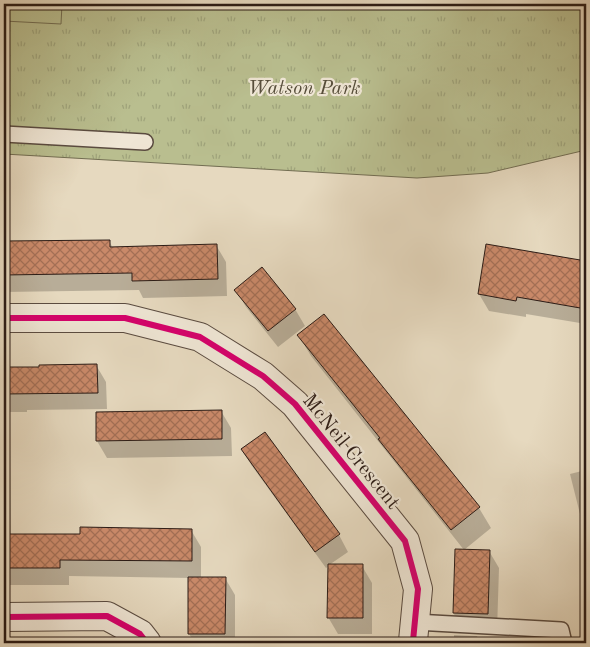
<svg xmlns="http://www.w3.org/2000/svg" width="590" height="647" font-family="'Old Standard TT',serif">
<defs>
<pattern id="grass-tufts" width="24" height="20" patternUnits="userSpaceOnUse" patternTransform="scale(1.25)"><rect width="24" height="20" fill="#b9be8f"/><path d="M3 7l-1-3M5 7V3M7 7l1-3M15 17l-1-3M17 17v-4M19 17l1-3" fill="none" stroke="#9fa37b"/></pattern>
<pattern id="building-cross-hatch" width="8" height="8" patternUnits="userSpaceOnUse" patternTransform="scale(1.25)"><rect width="8" height="8" fill="#c98969"/><path d="M0 0l8 8M0 8l8-8" fill="none" stroke="#a36f55"/></pattern>
</defs>
<rect width="100%" height="100%" fill="#e6d9bf"/>
<filter id="stains"><feTurbulence type="fractalNoise" baseFrequency=".004" numOctaves="4"/><feColorMatrix values="0 0 0 0 .2 0 0 0 0 .09 0 0 0 0 .02 0 0 0 .5 -.17"/></filter>
<radialGradient id="worn" r=".72"><stop offset=".6" stop-color="#630" stop-opacity="0"/><stop offset="1" stop-color="#630" stop-opacity=".3"/></radialGradient>
<path fill="url(#grass-tufts)" stroke="#726d52" d="M4,4H586V150L488,173L417,178L4,154Z"/>
<path fill="#b9be8f" stroke="#726d52" d="M4,4H62L61,24L4,21Z"/>
<path fill="#0003" d="M109,241L113,248L216,245L226,262L227,296L143,298L139,290L4,292V243Z
M487,245L586,262V324L526,314V317L489,311L479,294Z
M236,290L295,309L305,326L278,347L246,307Z
M299,336L479,508L491,528L464,550L311,356Z
M96,365L106,382L107,409L27,410V412H10L11,535H81L191,530L201,547V578H225L235,595V643H195L189,634L190,578L69,576V585H4V368H40Z
M221,411L231,428L232,456L107,458L97,441Z
M242,450L339,535L348,552L329,565L362,566L372,583V634H338L328,617L329,566L326,568L252,466Z
M586,470V538L570,474Z
M456,550L489,551L499,568L497,631H464L454,614Z
M454,635L477,636L481,643H454Z
M245,637H333L336,643H245Z"/>
<path fill="url(#building-cross-hatch)" stroke="#2c1c16" d="M110,240V247L217,244L218,279L132,281V273L4,275V241Z
M486,244L586,261V309L517,297L516,301L478,294Z
M262,267L296,309L268,331L234,290Z
M324,314L480,507L451,530L378,439L380,438L297,335Z
M97,364L98,393L4,394V367H39V365Z
M222,410V439L96,441V412Z
M265,432L340,534L315,552L241,449Z
M80,527L192,529V561L60,560V568H4V534H80Z
M455,549L490,550L488,614L453,613Z
M328,564H363V618H327Z
M188,577H226L225,634H188Z"/>
<g fill="none" stroke-linecap="round" stroke-linejoin="round">
<defs>
<path id="lane" d="M4,134L145,142
M415,622L561,630L564,643"/>
<path id="street" d="M4,318H125L200,337L263,376L295,404L405,541L418,589L413,641L412,643
M4,617L107,616L140,634L147,643"/>
</defs>
<use href="#lane" stroke="#5a4b40" stroke-width="18"/>
<use href="#street" stroke="#5a4b40" stroke-width="30"/>
<use href="#lane" stroke="#efe6d5" stroke-width="15"/>
<use href="#street" stroke="#efe6d5" stroke-width="28"/>
<defs>
<path id="cycleway" d="M4,318H125L200,337L263,376L295,404L405,541L418,589L413,641L412,643
M4,617L107,616L140,634L147,643"/>
</defs>
<use href="#cycleway" stroke="#efe6d5" stroke-width="9"/>
<use href="#cycleway" stroke="#d6006c" stroke-width="6"/>
</g>
<g text-anchor="middle" stroke-width="4.5" stroke-linejoin="round" paint-order="stroke">
<g font-size="20" font-style="italic" fill="#564d3a" stroke="#efe6d5">
<text x="304" y="94">Watson Park</text>
</g>
<g font-size="20" fill="#2c1c16" stroke="#efe6d5">
<text transform="translate(352 451) rotate(51)" y="7">McNeil Crescent</text>
</g>
</g>
<rect width="590" height="647" fill="none" stroke="#e6d9bf" stroke-width="20"/>
<rect x="5" y="5" width="580" height="637" fill="none" stroke="#2c1c16" stroke-width="2.5"/>
<rect x="10" y="10" width="570" height="627" fill="none" stroke="#2c1c16"/>
<rect width="100%" height="100%" filter="url(#stains)"/>
<rect width="100%" height="100%" fill="url(#worn)"/>
</svg>
